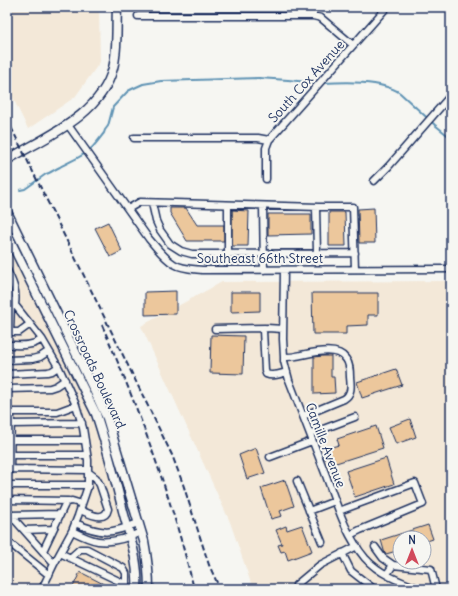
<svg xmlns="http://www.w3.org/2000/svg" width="458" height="596" font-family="Delius,sans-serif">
<rect width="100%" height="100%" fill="#f6f6f2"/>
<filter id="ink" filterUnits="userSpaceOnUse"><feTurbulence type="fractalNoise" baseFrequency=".025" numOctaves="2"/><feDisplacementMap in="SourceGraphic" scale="8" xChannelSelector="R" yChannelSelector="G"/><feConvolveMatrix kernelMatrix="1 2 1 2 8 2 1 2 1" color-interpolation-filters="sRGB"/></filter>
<g filter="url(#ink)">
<path fill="#f3e8d8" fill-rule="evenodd" d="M7,7H99L100,62L75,97L28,129L7,86Z
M7,242L93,417L102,444L122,518L133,567L134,589H7Z
M451,281V589H253L230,522L141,326L222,282ZM400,538H424V562H400Z"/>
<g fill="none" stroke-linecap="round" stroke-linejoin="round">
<path stroke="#5f93b4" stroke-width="2" d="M322,83C343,82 381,80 400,93L435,125L451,138
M20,190L25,189L46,174C51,173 55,169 60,167C69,162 79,158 87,152C94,147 99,139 104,133L105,130L108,126L113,107L128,91L132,89L143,84L161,81L259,78L288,80L317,83"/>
</g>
<path fill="#ecc79c" stroke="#1b2f5e" d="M170,208H186L197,225H224V241H187L170,213Z
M374,208L375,243H359L358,209Z
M232,210L249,211L248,246H232Z
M329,212H345L346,246H329Z
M268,214H311V234L268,235Z
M108,222L122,251L110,257L95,228Z
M176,291V314L145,315V292Z
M231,292H260V311L231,312Z
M312,293H378V315H368V325L346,326V334H313Z
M211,335L244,336L243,374L210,373Z
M323,356H331V377H334L335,393L314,394V357Z
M396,369L402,385L362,398L357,382Z
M410,419L416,437L396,444L389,427Z
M376,426L383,448L333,464L328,448L339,445L337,439Z
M256,448L265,473L247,479L239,455Z
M386,458L394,484L355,497L346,471Z
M285,480L294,506L280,511L282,516L271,519L261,488Z
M302,525L312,551L288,560L285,551L281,552L278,545L282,544L276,530L286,526L287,530Z
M428,525L433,539L424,542V538H400V550L386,554H385L381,540Z
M80,572L88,576L113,589H72Z"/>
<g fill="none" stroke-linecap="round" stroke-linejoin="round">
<defs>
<path id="minor" d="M313,7V16
M138,16H313L321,18L353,45
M68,125L149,239C156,247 164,258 174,264C182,269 193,269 202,270L451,269
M134,138H258L269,140
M266,179V148L269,140L387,7
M374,181L388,167L451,95
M152,203L156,221L160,230L170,244L181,251L192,254L355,253
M228,205V254
M263,206L264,270
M316,207L317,253
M128,209L140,202L319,207H353L355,269
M7,270C13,283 17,290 15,305
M284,270L283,339L284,357V361L289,380C301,411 313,442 325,473C336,502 345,534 365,558C379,574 401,582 420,589
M7,297L15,305L42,339L59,368L76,405L83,428L88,460V486L78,516L72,531L54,564L42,589
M215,329L265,328
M283,329L267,328L264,329L263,330L265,370L266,374C273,377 280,374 287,372
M7,332H19L30,324
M10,332L11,301
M7,345C20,345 32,347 42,339
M284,357C288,357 292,357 296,356C309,354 337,345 346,359C350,364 350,371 350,377C351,386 352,394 344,399L303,416
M7,360L32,359L40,357L49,351
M7,374L48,372L52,371L58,367
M7,389L50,388L56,386L65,380
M7,412H57L76,405
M11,424L82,423
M310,434L355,417
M10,440H85
M10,455H87
M270,457L312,441
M10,469L88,470
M7,475L10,467L11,412
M297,481L322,542
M7,485H88
M7,500L68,501
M80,510C88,513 105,523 108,509L100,485L96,478L88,472
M7,511L54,564
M309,511L335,501
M339,511L415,483L423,504L360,530L350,535
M10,515L60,514
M75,523C103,535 111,534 138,523
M24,530L53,529
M72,531C80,535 90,540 98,541C113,543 128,538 141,532
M7,541L49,575
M375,547L383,558L393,565L387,574
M43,551L66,502L72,501L82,504
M60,553L123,583L126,586V589
M342,553L351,571L374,589
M70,558L80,549H87L123,568L126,573V586
M393,565L431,569L436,589
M296,585L320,565L357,546"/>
<path id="major" d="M7,160C45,137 101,116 113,68C118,49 116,27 117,7
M7,212L93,388L107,418L144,541C147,557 149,573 149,589
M7,234L96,414C107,446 115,479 123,511C130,537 139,563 137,589"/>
</defs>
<use href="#minor" stroke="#1b2f5e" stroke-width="9"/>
<use href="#major" stroke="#1b2f5e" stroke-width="11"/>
<use href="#minor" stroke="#f6f6f2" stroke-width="6"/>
<use href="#major" stroke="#f6f6f2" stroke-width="8"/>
<path stroke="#1b2f5e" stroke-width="2" stroke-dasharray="6 3" stroke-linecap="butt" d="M7,119L172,455L183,484L209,565L220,589
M102,325C139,410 172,498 194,589"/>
</g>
</g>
<g text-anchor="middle" stroke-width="4" stroke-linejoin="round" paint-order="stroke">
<g font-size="13" fill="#1b2f5e" stroke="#f6f6f2">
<text transform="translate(306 81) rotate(-48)" y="5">South Cox Avenue</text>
<text x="260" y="263">Southeast 66th Street</text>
<text transform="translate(95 369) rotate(65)" y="5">Crossroads Boulevard</text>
<text transform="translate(326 445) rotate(69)" y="5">Camille Avenue</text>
</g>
</g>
<rect width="458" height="596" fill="none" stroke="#f6f6f2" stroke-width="24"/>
<rect x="12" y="12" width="434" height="572" fill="none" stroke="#1b2f5e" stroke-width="1.5" filter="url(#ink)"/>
<g transform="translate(412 550)"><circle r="19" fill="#f6f6f2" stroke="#9ea6b7"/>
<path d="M0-3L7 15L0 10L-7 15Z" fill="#d1495b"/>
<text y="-6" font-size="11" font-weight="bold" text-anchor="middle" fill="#1b2f5e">N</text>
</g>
</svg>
